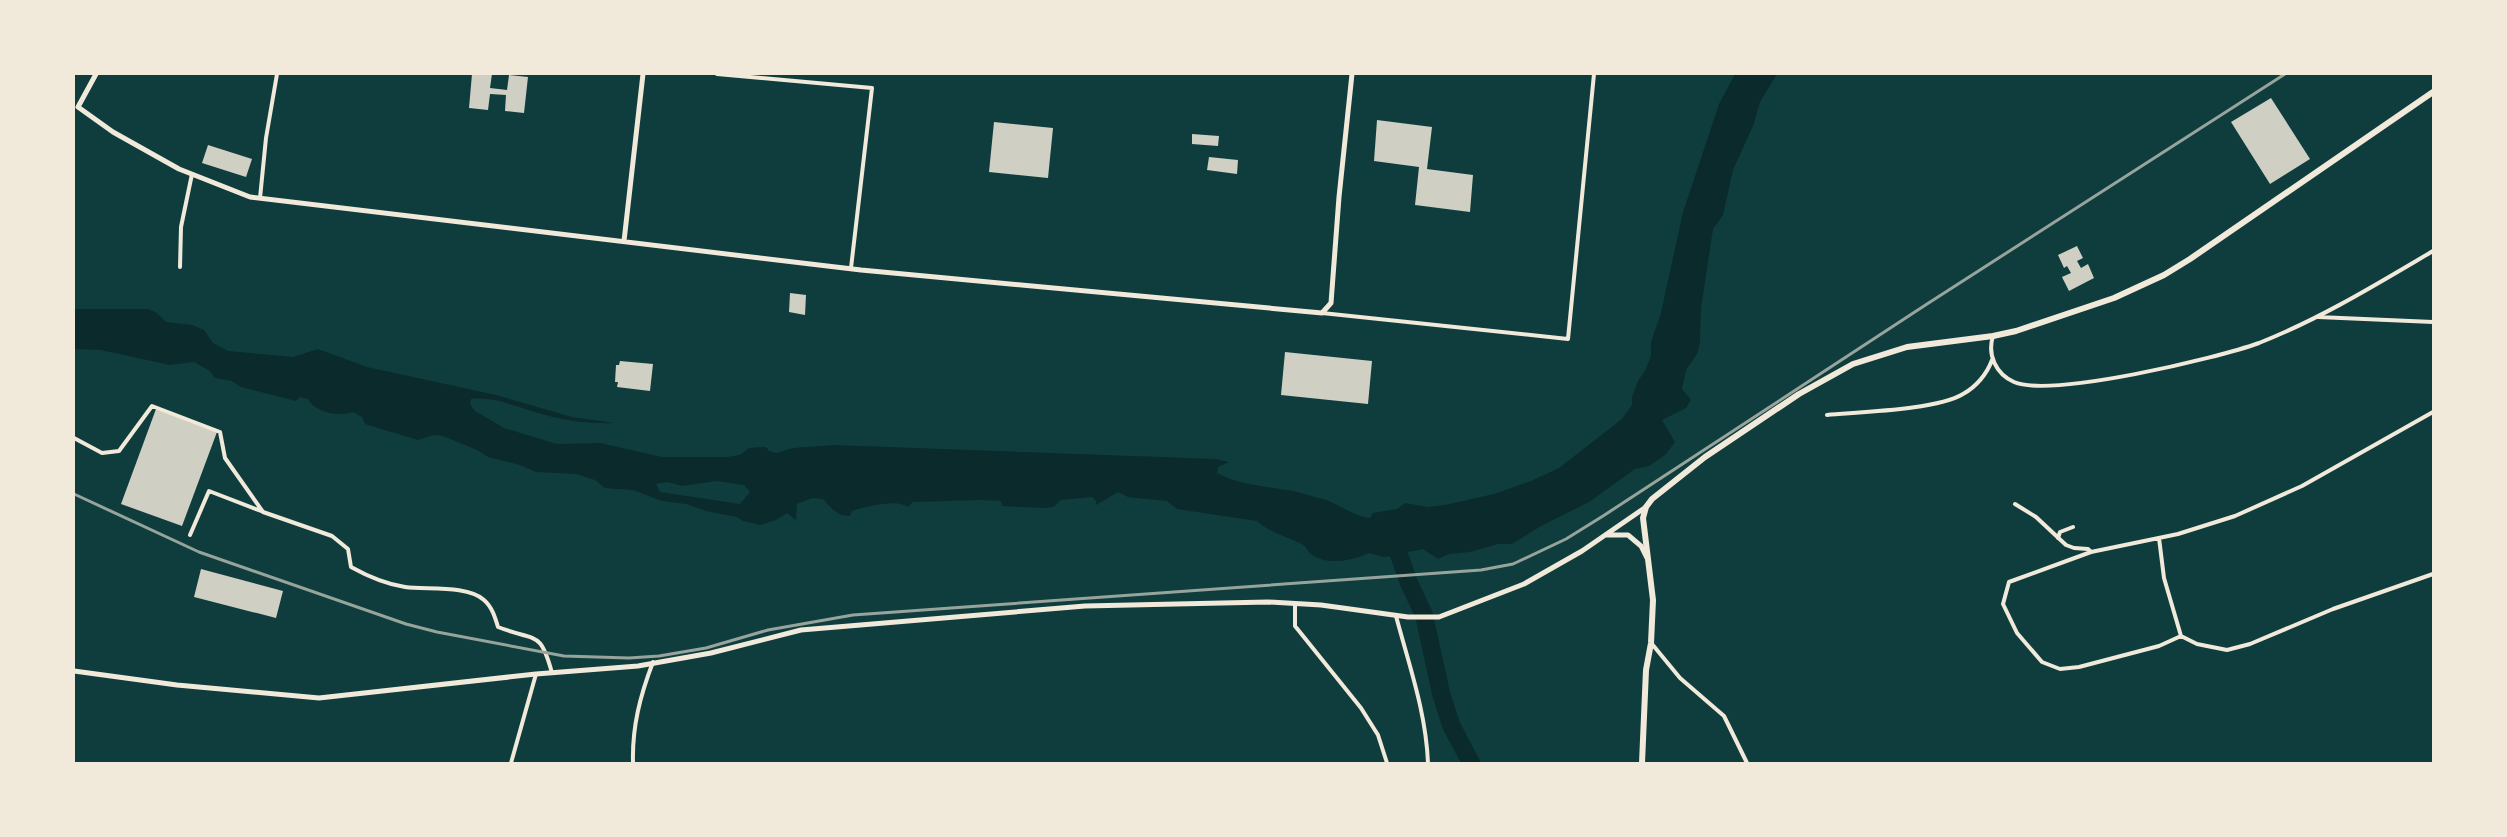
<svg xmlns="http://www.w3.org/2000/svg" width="2507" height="837" font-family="'Nunito Sans',sans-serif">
<rect width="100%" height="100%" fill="#0f3d3e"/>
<path fill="#0a2a2b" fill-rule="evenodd" d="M1735,74H1777L1760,102L1753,126L1733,170L1723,215L1713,229L1701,308L1700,342L1697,354L1686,370L1682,389L1691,400L1686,408L1662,420L1675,442L1665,455L1649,466L1635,469L1589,502L1541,526L1512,544H1498L1470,552L1449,554L1438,559L1423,549L1384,557L1369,553C1354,560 1328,566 1312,555C1308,553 1307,547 1302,544C1286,536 1270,533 1257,521L1177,509L1167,501L1128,497L1118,492L1096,505V501L1092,497L1061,500L1053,507L1044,508L1002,506L1001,501L980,500L913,502L908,507C898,498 863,507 852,511L850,516C837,516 831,508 823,499L812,498L797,504L796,520L787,513L776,520L760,525L743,521L737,517L706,511L686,504L662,501L633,490L605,488L595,480L576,474L536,472L520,465L488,457L477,450L443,436L434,435L418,440L365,424L362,417L353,412C340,417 315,413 308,399L300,397L296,401L241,387L232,381L215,378L210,371L194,362L170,365L101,350L74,349V309H148L157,313L166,322L192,325L204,330L213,343L228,351L293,357L318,349L367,367L496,395L572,417L614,423C590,424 566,421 542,414C520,408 494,396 471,399L470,404L475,411L504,428L557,444L600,443L662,457H727L740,455L749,448L766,447L769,451L777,453L793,448L834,445L1216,459L1229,462L1218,467L1217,473C1242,486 1267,486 1293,491C1303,493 1313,497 1323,499C1340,504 1352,516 1370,518L1373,513L1397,509L1405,503L1428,507L1445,505L1494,494L1531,481L1559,468L1622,419L1632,405V397L1638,381L1646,369L1651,355V342L1661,313L1683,212L1719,104ZM717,481L744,485L750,492L740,504L660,492L656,484L667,482L682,486Z"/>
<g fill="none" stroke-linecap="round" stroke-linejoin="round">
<path stroke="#0a2a2b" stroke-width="18" d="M1392,535L1409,583L1424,615L1441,693L1451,725L1471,763"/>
</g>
<path fill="#cfcfc3" d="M472,74H492L490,88L507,90L509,75L528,77L524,113L505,111L506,95L490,94L488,110L469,108Z
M2271,98L2310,159L2270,184L2231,122Z
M1377,120L1432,127L1427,169L1473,175L1470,212L1415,205L1419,167L1374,161Z
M994,122L1053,128L1048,178L989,172Z
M1192,134L1219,136L1218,146L1192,144Z
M208,145L252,159L246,177L202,163Z
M1209,157L1238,160L1237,174L1207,170Z
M2077,246L2083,258L2077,261L2081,268L2088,264L2094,278L2069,291L2062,277L2071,273L2067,266L2064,268L2058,255Z
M790,293L806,295L805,315L789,312Z
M1285,352L1372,361L1368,404L1281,395Z
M620,361L653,364L650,391L617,387L618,382H615L616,365H619Z
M156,409L217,432L182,526L121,504Z
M201,569L283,591L276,618L194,597Z"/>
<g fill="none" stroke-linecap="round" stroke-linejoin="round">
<path stroke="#f1e9da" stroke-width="4" d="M717,74L872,88L851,268
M260,198L266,138L277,74
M180,267L181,227L192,174
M1322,313L1568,339L1594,74
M2318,317L2433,322
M1993,336C1987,355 1996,374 2014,382C2051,398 2218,358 2259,343C2320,319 2377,284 2433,251
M1827,415C1860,412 1937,410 1963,394C1976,387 1987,374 1992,360
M74,438L102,453L119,451L152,406L220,432L225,458L263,512L332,536L348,549L351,567C369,577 385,584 405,587C427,590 467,585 484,600C492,607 495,617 498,627C536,642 540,629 552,673
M2015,504L2036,517L2066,545L2074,548L2088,549L2091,552
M190,535L209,491L261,511
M2058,538L2060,532L2073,527
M2159,538L2164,578L2181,636L2197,644L2227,650L2250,644L2333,609L2433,574
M1295,604V626L1361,708L1378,735L1387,763
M1396,616C1409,665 1426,712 1428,763
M2181,636L2159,646L2079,667L2060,669L2042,662L2017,633L2003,604L2009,582L2091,552L2178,534L2235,516L2302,486L2433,412
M1652,644L1680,678L1724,716L1747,763
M511,763L536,674
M633,763C632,727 640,696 653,662"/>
<path stroke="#f1e9da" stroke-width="5" d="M96,74L78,107L113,132L179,169L250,197L861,270L1322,313L1331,303L1339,197L1352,74
M624,241L643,74
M1607,535H1628L1641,546L1647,558
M74,671L177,685L319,698L536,674L638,666L711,653L801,630L1085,606L1268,602L1321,605L1408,617H1439L1524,584L1582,551L1646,507"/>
<path stroke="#f1e9da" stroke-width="6" d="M1642,763L1646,670L1651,643L1653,600L1643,518L1646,507L1652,499L1705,457L1799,394L1853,364L1907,347L1993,336L2016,331L2114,298L2164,275L2190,259L2433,92"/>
<path stroke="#97a49c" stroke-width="3" d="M74,494L199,552L406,624L437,632L564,656L629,658L659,656L706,648L768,630L853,615L1481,570L1513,564L1566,539L1603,516L1927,304L2285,74"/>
</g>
<rect width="2507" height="837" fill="none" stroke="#f1e9da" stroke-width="150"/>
</svg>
